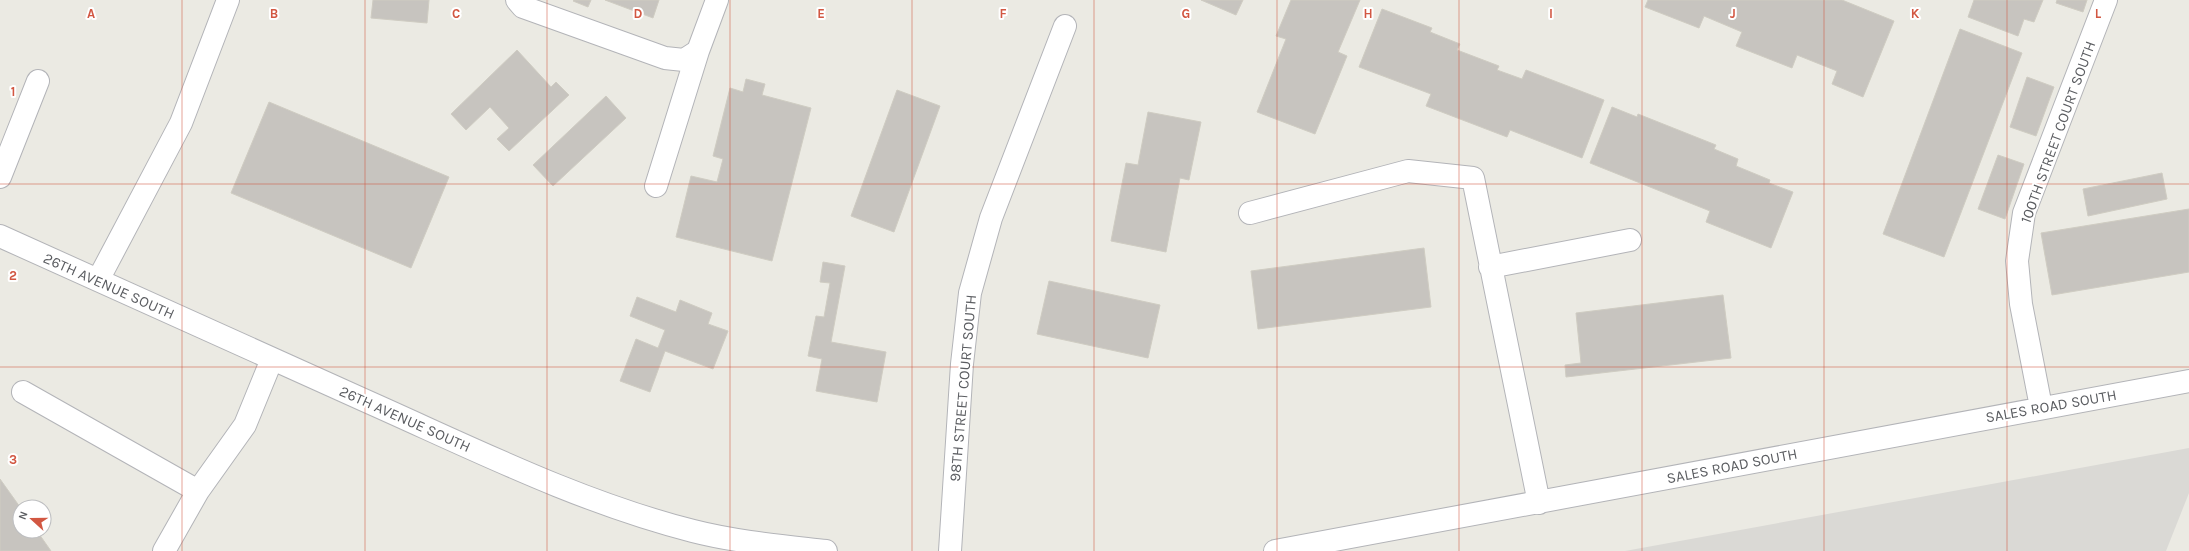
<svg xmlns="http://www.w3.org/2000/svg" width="2189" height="551" font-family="Karla,sans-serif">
<rect width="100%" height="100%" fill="#ebeae3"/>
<path fill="#dad9d5" d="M2189,448V493L2166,551H1625Z"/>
<path fill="#c7c4bf" stroke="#cfccc2" d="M373,0H429L427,23L371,18Z
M574,0H591L588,7L573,1Z
M605,0H659L653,18Z
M1201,0H1243L1236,15Z
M1291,0H1360L1338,52L1347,56L1315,134L1257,112L1286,39L1276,36Z
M1648,0H1842L1894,21L1863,97L1832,84L1837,71L1797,55L1792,68L1736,46L1742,32L1704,16L1699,28L1645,7Z
M1974,0H2043L2034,22L2024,19L2018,36L1968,17Z
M2057,0H2087L2083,12L2056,3Z
M1382,9L1432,28L1430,32L1460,44L1457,50L1499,66L1497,70L1522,79L1526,70L1604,100L1582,158L1510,130L1507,137L1426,106L1431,94L1359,67Z
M1960,29L2022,53L1944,257L1883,234Z
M517,50L551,87L556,82L569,95L509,151L497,139L509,128L490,107L466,130L451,114Z
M2027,77L2054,87L2036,136L2010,127Z
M746,79L765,84L762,95L811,108L772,261L676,237L691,176L717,182L723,159L713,156L730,88L743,92Z
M897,90L940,106L894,232L851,216Z
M606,96L626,118L553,186L533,165Z
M269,102L449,177L411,268L231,193Z
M1612,107L1637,117L1638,114L1716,145L1714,149L1738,159L1736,166L1770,180L1769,183L1793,192L1771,248L1706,222L1710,211L1590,163Z
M1148,112L1201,122L1189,180L1180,178L1166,252L1111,241L1126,163L1138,165Z
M1998,155L2024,164L2005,219L1978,209Z
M2162,173L2167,199L2088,216L2083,189Z
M2189,209V272L2052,295L2041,233Z
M1424,248L1431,307L1258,329L1251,271Z
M823,262L845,266L831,342L886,352L877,402L816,391L822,359L808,356L816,316L824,317L830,283L820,282Z
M1049,281L1160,305L1148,358L1037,334Z
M1723,295L1731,358L1566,377L1565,365L1581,363L1576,313Z
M637,297L676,312L680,300L712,313L708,324L728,331L713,369L665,351L650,392L620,381L636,339L658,348L665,330L630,316Z
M0,479L20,507V531H37L51,551H0Z"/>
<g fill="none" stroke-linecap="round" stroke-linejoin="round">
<defs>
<path id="minor" d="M517,0L523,7L665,58L684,60L698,51L717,0
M0,177L38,81
M656,186L698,51
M1250,213L1408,171L1473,178L1539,503
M0,236C122,291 244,346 366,401C474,449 579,502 693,531C736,542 782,546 826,551
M1490,267L1630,240
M98,280L181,123L228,0
M23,392L198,491
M2041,407L2021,304L2017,261L2024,213L2106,0
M164,551L198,491L245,425L272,359
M950,551L962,364L970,293L991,218L1065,26
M1275,551L2189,381"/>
</defs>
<use href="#minor" stroke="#b3b4b8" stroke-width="24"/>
<use href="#minor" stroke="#fff" stroke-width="22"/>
</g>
<path fill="none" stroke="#d25742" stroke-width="1" stroke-opacity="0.55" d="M182,0V551M365,0V551M547,0V551M730,0V551M912,0V551M1094,0V551M1277,0V551M1459,0V551M1642,0V551M1824,0V551M2007,0V551M0,184H2189M0,367H2189"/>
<g text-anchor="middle" stroke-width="4" stroke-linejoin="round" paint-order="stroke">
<g font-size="15" fill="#5b5d61" stroke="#fff">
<text transform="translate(2058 132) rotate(-70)" y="5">100TH STREET COURT SOUTH</text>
<text transform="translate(109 286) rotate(24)" y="5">26TH AVENUE SOUTH</text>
<text transform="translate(963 388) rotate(-85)" y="5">98TH STREET COURT SOUTH</text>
<text transform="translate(2051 406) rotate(-10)" y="5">SALES ROAD SOUTH</text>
<text transform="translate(405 419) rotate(24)" y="5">26TH AVENUE SOUTH</text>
<text transform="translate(1732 466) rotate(-11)" y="5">SALES ROAD SOUTH</text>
</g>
</g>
<g font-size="13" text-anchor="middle" font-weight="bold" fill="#d25742" stroke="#fff" stroke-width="4" stroke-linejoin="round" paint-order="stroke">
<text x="91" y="18">A</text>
<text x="274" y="18">B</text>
<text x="456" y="18">C</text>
<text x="638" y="18">D</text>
<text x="821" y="18">E</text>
<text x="1003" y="18">F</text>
<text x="1186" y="18">G</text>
<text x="1368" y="18">H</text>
<text x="1551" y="18">I</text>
<text x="1733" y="18">J</text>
<text x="1915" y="18">K</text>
<text x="2098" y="18">L</text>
<text x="13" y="96">1</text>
<text x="13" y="280">2</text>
<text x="13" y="464">3</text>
</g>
<g transform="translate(32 519) rotate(291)"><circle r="19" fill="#ffffff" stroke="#bdbec0"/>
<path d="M0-3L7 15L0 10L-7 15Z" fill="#d25742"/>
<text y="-6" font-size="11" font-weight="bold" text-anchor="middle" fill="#5b5d61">N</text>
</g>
</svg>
